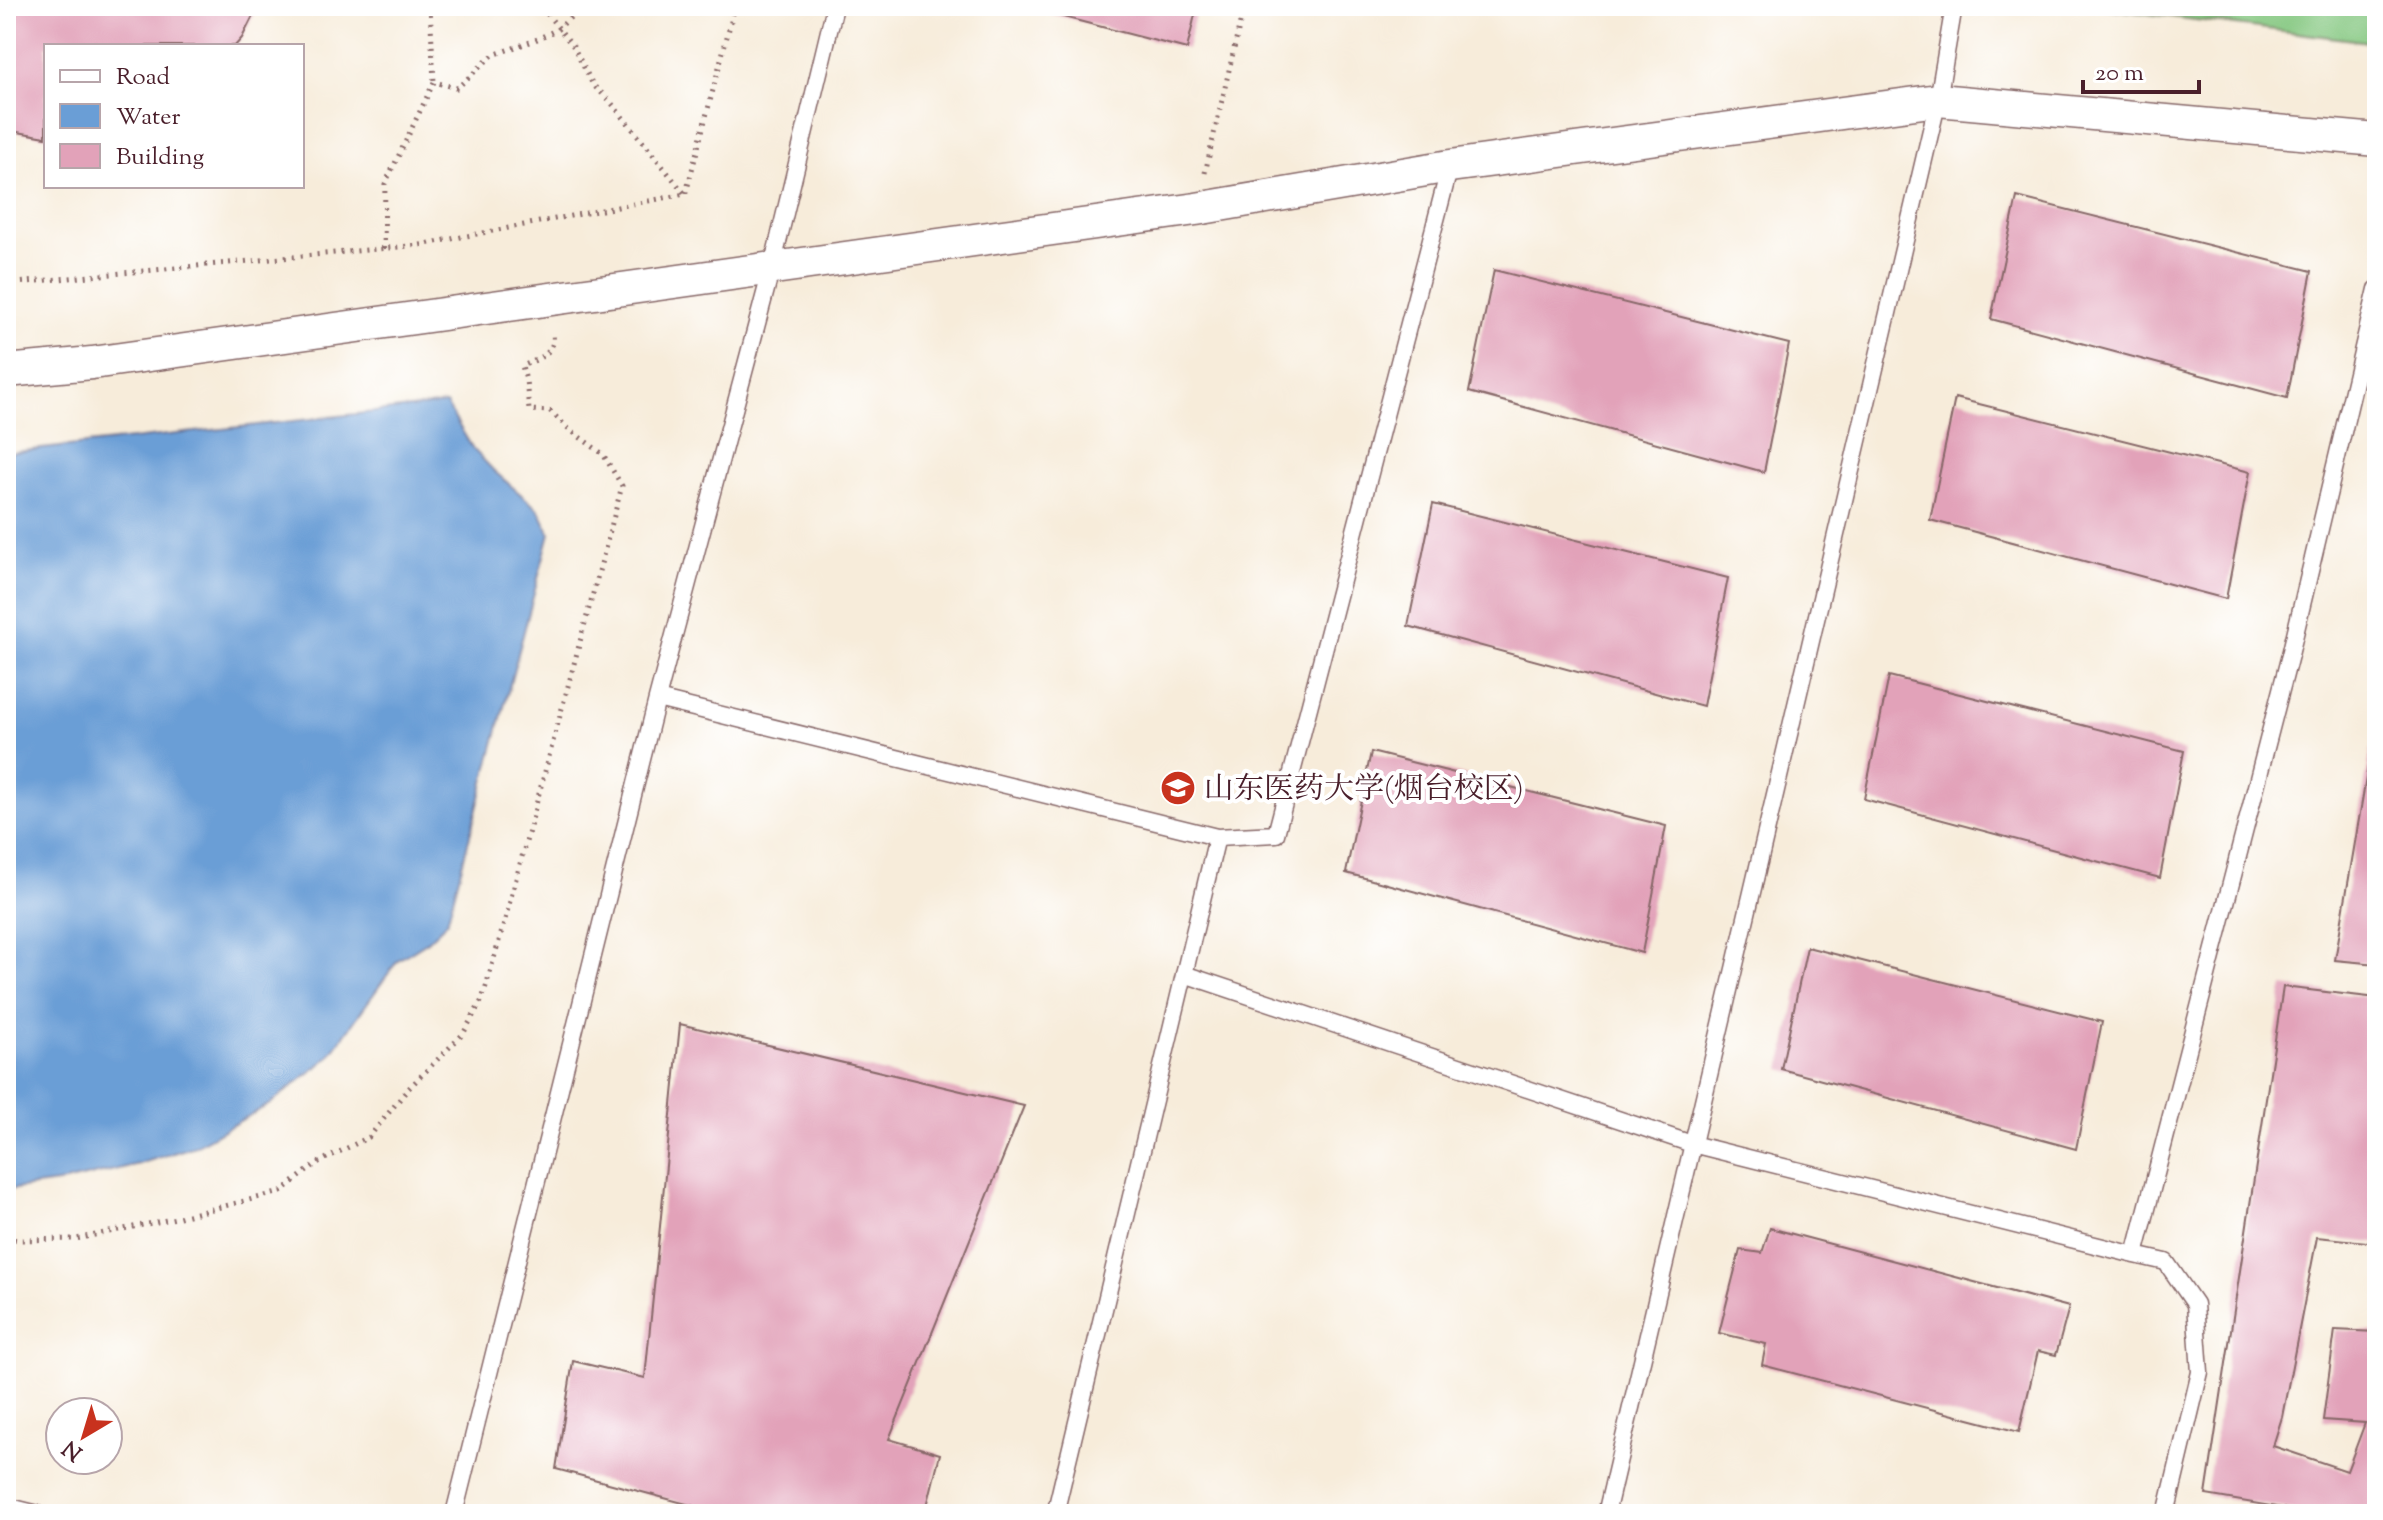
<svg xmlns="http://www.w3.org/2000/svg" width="2383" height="1520" font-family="'Sorts Mill Goudy','Noto Serif SC',serif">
<rect width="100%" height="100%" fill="#fff"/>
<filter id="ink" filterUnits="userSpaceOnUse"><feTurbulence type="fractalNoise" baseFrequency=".0125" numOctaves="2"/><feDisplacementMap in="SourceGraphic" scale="16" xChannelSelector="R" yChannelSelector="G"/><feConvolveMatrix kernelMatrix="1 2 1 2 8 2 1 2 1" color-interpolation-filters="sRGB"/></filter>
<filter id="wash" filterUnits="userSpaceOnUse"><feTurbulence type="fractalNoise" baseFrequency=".006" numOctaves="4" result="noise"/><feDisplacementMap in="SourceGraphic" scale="32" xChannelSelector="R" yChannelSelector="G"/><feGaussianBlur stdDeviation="1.8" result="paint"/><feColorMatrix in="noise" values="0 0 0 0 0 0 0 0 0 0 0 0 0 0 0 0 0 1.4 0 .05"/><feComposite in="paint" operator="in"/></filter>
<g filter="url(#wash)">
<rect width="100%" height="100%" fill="#f7ecda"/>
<path fill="#84c780" stroke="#677356" stroke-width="2" d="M2094,6H2377V43L2094,7Z"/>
<path fill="#6a9ed6" stroke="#5a5e80" stroke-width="2" d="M446,404L473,449L494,471L539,510L550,533L447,922L425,943L398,960L328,1058L270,1104L195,1146L139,1164L65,1182L6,1190V453Z"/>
<g id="blocks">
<path fill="#e2a2b9" d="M6,6H258L242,38L235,46H46V137L6,130Z
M1021,6H1197L1187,49Z
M2017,197L2312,271L2287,398L1991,319Z
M1494,270L1789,344L1764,472L1469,392Z
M1955,398L2250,472L2226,599L1930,520Z
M1433,504L1728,578L1703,706L1408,626Z
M1889,676L2184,751L2160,878L1864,799Z
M2375,725H2377V964L2335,960Z
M1371,752L1666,826L1642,953L1346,873Z
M1807,947L2102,1022L2076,1149L1781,1069Z
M2283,987L2377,998V1243L2317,1237L2282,1417L2273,1446L2347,1471L2365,1423L2323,1420L2335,1330L2377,1332V1514H2317L2206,1495Z
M680,1024L1024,1106L889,1439L940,1454L925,1514H724L556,1469L573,1361L645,1378Z
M1770,1228L2069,1307L2056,1355L2038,1351L2019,1432L1762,1365L1766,1344L1719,1333L1740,1250L1762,1253Z"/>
</g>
</g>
<g filter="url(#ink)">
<use href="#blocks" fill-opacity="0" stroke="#876768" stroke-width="2"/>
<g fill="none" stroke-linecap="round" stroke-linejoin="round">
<defs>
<path id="service" d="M657,699L1217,837L1055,1514
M1217,837L1276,834L1450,166
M1184,974L1692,1144L2135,1255L2291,651L2377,289
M2135,1255L2166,1262L2195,1304L2200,1372L2166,1514
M6,1506L38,1514
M454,1514L657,699L772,267L835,6
M1606,1514L1938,100L1954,6"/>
<path id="minor" d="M6,371L92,363L1196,209L1450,166L1938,100L2377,140"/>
</defs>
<use href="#service" stroke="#876768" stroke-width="19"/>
<use href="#minor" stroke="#876768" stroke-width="35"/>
<path stroke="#876768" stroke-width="5" stroke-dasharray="2 6" stroke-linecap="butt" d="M430,6L434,82
M545,6L548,15L573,46L593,85L609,100L685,194
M1205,173L1244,6
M686,193L735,6
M384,249L385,184L434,82L457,88L493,55L533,41L558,29L576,12L621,6
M6,284L420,245L685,194
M6,1238L18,1240L76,1239L176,1218L281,1192L317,1163L369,1137L408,1089L463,1034L482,1000L503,927L622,486L603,454L570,430L550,411L529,410L526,380L522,366C538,359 556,354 553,333"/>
<use href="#service" stroke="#fff" stroke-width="16"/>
<use href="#minor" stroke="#fff" stroke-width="32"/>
</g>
</g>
<defs>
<symbol id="university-disc" viewBox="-11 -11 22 22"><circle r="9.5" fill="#c8321e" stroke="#fff"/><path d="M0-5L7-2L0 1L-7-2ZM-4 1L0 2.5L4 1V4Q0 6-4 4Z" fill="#fff"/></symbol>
</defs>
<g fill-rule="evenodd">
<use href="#university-disc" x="1158" y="768" width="40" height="40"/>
</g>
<g text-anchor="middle" stroke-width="8" stroke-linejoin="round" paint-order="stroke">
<g font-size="30" fill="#4a1f2b" stroke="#fff" text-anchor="start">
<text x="1204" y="798">山东医药大学(烟台校区)</text>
</g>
</g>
<rect width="2383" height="1520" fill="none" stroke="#fff" stroke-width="32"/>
<rect x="44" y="44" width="260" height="144" fill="#ffffff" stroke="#b7a5aa" stroke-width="2"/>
<rect x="60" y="70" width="40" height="12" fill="#ffffff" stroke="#b7a5aa" stroke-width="2"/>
<text x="116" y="84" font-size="24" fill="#4a1f2b">Road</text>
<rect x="60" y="104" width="40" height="24" fill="#6a9ed6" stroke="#b7a5aa" stroke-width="2"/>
<text x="116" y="124" font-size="24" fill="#4a1f2b">Water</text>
<rect x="60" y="144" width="40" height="24" fill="#e2a2b9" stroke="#b7a5aa" stroke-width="2"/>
<text x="116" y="164" font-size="24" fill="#4a1f2b">Building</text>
<g transform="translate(84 1436) rotate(218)"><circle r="38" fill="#ffffff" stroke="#b7a5aa" stroke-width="2"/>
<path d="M0-6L14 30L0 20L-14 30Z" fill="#c8321e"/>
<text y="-12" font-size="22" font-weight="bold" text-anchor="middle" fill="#4a1f2b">N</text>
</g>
<path d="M2083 80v12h116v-12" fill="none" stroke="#4a1f2b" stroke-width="4"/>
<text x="2095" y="80" font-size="24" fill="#4a1f2b" stroke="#ffffff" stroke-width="6" paint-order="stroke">20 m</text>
</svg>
